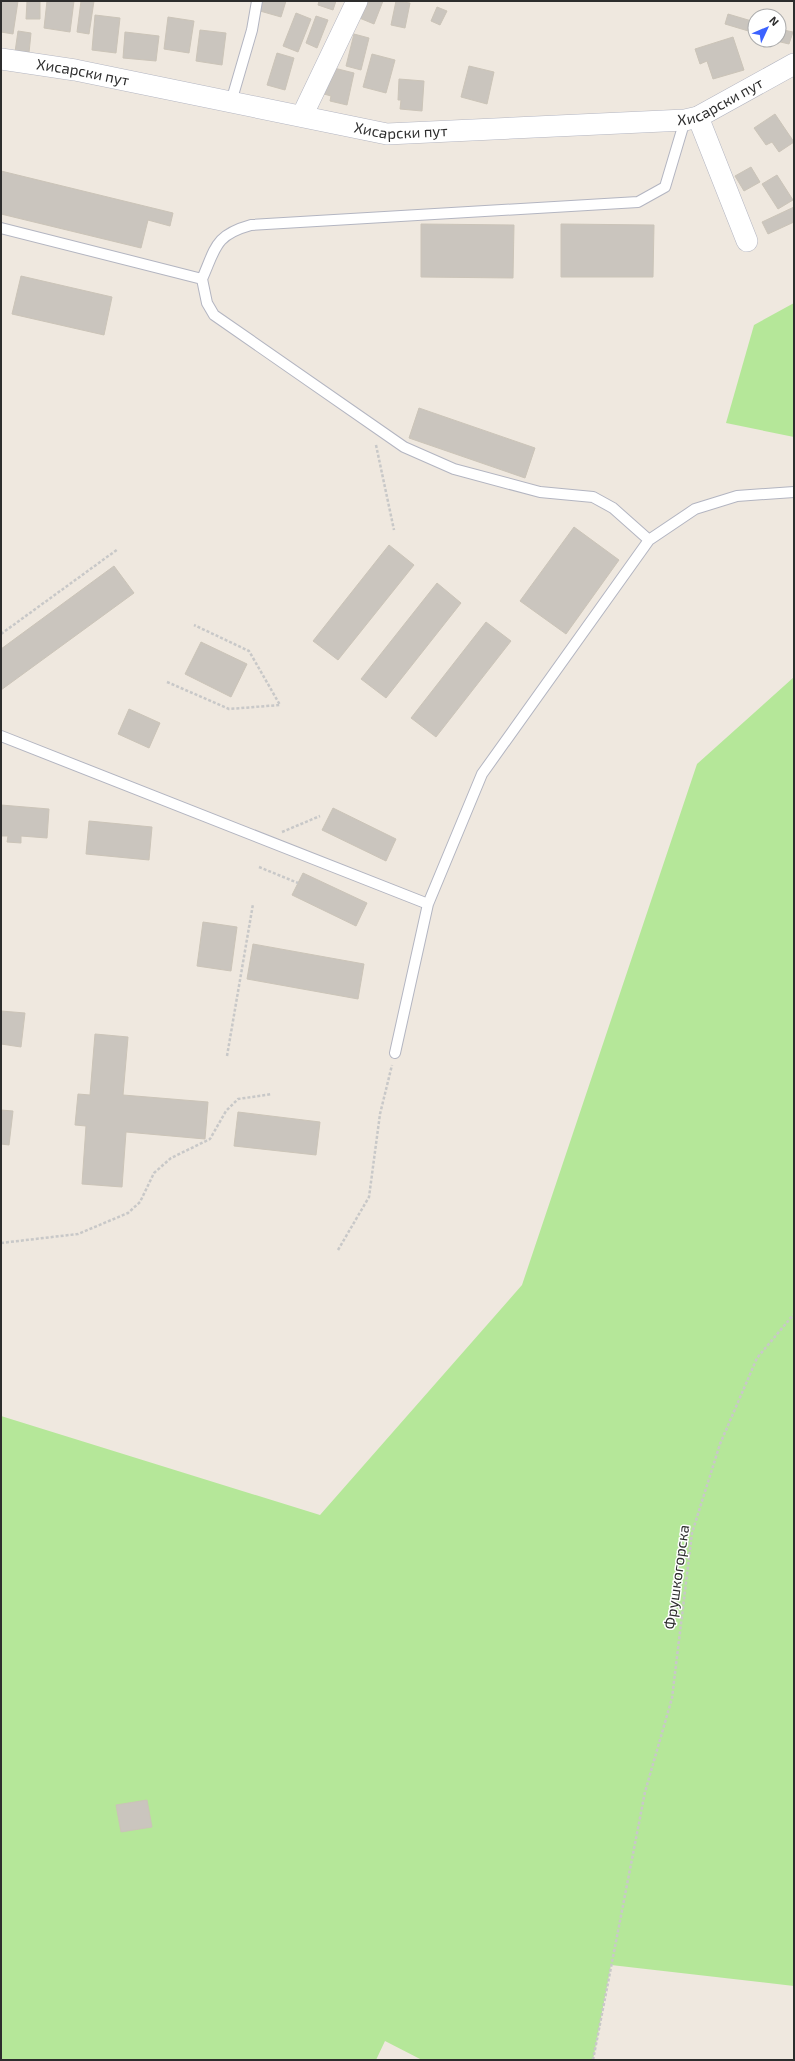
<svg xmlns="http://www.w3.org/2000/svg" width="795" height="2061" font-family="'Exo 2',sans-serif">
<rect width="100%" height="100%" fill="#efe8df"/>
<path fill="#b5e799" d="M794,303V437L726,423L754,325Z
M794,677V1986L611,1965L593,2060H422L385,2041L376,2060H1V1416L320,1515L522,1285L697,764Z"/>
<path fill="#cac5be" stroke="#cbc4b8" d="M1,1H18L13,34L1,32Z
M27,1H40V19H26Z
M47,1H74L70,32L44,28Z
M81,1H94L89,34L77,32Z
M263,1H286L281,17L260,11Z
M319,1H336L333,10L318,5Z
M364,1H383L374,24L357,17Z
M396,1L410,3L405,28L391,25Z
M437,7L447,11L440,25L431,21Z
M296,13L311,19L298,52L283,46Z
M728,14L755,22V33L725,24Z
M95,15L120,18L116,53L92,50Z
M316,16L328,20L317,48L306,43Z
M168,17L194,21L189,53L164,49Z
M779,29L793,32L789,44L772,40H779Z
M200,30L226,33L222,65L196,61Z
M18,31L31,33L29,53L15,52Z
M125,32L159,36L156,61L123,58Z
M354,34L369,38L361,70L346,66Z
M733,37L744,70L713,79L707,61L700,64L695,49Z
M277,53L294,58L285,90L267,85Z
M372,54L395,60L386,93L363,87Z
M469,66L494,72L487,104L461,97Z
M330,67L354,73L347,105L330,101L331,96L324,94Z
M399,79L424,81L422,111L400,109L401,100H398Z
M775,114L794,142L779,152L772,142L766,145L754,128Z
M751,167L760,182L744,191L735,176Z
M1,171L173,213L170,226L148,220L141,248L1,214Z
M777,175L793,200L778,209L762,184Z
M794,207V222L768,234L762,222Z
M421,224L514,225L513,278L421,277Z
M561,224L654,225L653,277H561Z
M21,276L112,297L104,335L12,314Z
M419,408L535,448L525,478L409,438Z
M574,527L619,560L566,634L520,601Z
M389,545L414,565L338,660L313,641Z
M114,566L134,593L1,690V649Z
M437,583L461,603L386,698L361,679Z
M486,622L511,641L436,737L411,718Z
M201,642L247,664L231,697L185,674Z
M129,709L160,723L149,748L118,734Z
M1,805L49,809L47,838L21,836V843L7,842L8,836H1Z
M333,808L396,839L386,861L322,830Z
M89,821L152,827L149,860L86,854Z
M303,873L367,903L356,926L292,895Z
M203,922L237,927L231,971L197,966Z
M253,944L364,964L358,999L247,979Z
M1,1011L25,1013L21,1047L1,1044Z
M95,1034L128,1037L123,1095L208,1102L205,1139L126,1132L122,1187L82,1184L86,1126L75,1125L78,1094L90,1095Z
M1,1110L13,1111L9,1145L1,1144Z
M238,1112L320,1122L316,1155L234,1146Z
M147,1800L152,1827L121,1832L116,1805Z"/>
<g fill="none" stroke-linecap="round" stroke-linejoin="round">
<defs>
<path id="service" d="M231,102L252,30L257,1
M1,228L202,279C216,247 215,235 251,225L638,202L665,187L685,120
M202,279L207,303L214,315L404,447L454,469L540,492L593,497L613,508L649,540
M1,736L428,904
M395,1053L428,904L482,774L649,540L695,509L737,496L794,492"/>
<g id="minor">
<path id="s1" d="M1,59L75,70L387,134L685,120L698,117L794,64"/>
<path d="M302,116L357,1"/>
<path d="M698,117L747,241"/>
</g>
</defs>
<use href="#service" stroke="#b3b5c1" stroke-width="12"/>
<use href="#minor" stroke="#b3b5c1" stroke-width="22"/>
<path stroke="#c8c8c8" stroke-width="2.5" stroke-dasharray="3 2" stroke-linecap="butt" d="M376,445L394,530
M1,634L118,549
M167,682L229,709L280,705L249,651L194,625
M282,832L320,816
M259,867L298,883
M227,1056L253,904
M1,1243L78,1234L128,1213L140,1202L154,1173L171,1158L210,1139L226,1111L238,1099L272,1094
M338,1250L369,1197L380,1114L392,1065
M593,2060L645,1792L672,1698L692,1533L720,1444L757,1358L794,1314"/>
<use href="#service" stroke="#fff" stroke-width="10"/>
<use href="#minor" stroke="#fff" stroke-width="21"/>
</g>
<g text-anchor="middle" stroke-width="3" stroke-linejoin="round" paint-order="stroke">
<g font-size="15" fill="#2d2d2d" stroke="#fff">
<text dy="5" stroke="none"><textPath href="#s1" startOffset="83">Хисарски пут</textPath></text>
<text dy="5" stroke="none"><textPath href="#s1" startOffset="731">Хисарски пут</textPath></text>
<text dy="5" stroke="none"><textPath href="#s1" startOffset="407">Хисарски пут</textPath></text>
<text transform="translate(677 1577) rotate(-82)" y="5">Фрушкогорска</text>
</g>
</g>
<rect width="795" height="2061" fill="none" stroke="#2d2d2d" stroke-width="4"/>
<g transform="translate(767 28) rotate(46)"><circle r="19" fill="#ffffff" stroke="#ababab"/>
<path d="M0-3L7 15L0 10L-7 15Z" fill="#3b62ff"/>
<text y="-6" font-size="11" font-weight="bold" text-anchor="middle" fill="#2d2d2d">N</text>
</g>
</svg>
